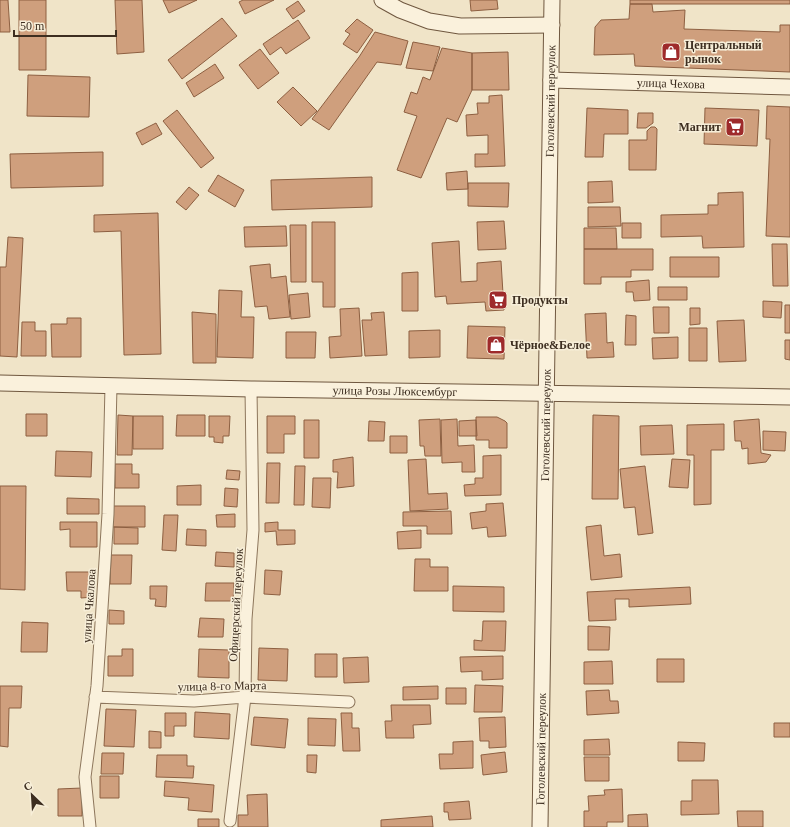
<svg xmlns="http://www.w3.org/2000/svg" width="790" height="827" font-family="'Times New Roman',serif">
<rect width="100%" height="100%" fill="#f0e4c8"/>
<path fill="#cf9f7d" stroke="#8d5f41" d="M0,0H8L10,32H0Z
M19,0H46V70H19Z
M115,0H142L144,52L117,54Z
M163,0H197L169,13Z
M243,0H274L245,14L239,2Z
M470,0H497L498,9L471,11Z
M630,0H790V4H630Z
M298,1L305,11L293,19L286,9Z
M630,4H652L653,12L685,10L684,29L780,32V25H790V72L635,66L634,54L594,55L595,27L601,20L629,19Z
M222,18L237,36L182,79L168,60Z
M357,19L373,30L357,53L343,44L350,34L345,31Z
M298,20L310,38L286,54L281,47L270,55L263,44Z
M375,32L408,41L401,65L377,62L329,130L312,119L359,57Z
M413,42L440,47L433,71L406,68Z
M442,48L472,53V90L457,122L447,118L421,178L397,170L417,116L404,112L411,92L417,94L423,77L430,80Z
M260,49L279,73L258,89L239,65Z
M508,52L509,90H472V53Z
M215,64L224,78L194,97L186,83Z
M28,75L90,77L89,117L27,116Z
M293,87L317,111L301,126L277,102Z
M502,95L505,166L475,167V154H488V135L467,136L466,115L478,114L477,103H489V96Z
M767,106L790,107V237L766,236L770,139H766Z
M587,108L628,110V134H604L603,157H585Z
M705,108L759,110L757,146L704,144Z
M177,110L214,158L201,168L163,121Z
M638,113H653V123L646,128H637Z
M156,123L162,134L142,145L136,133Z
M651,127H655L657,129L656,170H629V140H647V131Z
M103,152V186L11,188L10,154Z
M467,171L468,189L447,190L446,173Z
M218,175L244,190L235,207L208,191Z
M372,177V207L272,210L271,180Z
M612,181L613,202L588,203V182Z
M468,183H509L508,207L468,206Z
M189,187L199,195L186,210L176,202Z
M743,192L744,247L703,248L702,236L661,237V215L708,214V205H718V193Z
M588,207H620L621,226L588,227Z
M158,213L161,354L124,355L121,231L94,232V215Z
M504,221L506,249L478,250L477,222Z
M312,222H335V307H323V282H312Z
M622,223H641V238H622Z
M290,225H306V282H291Z
M286,226L287,246L245,247L244,227Z
M584,228H616L617,249H584Z
M8,237L23,238L17,357L0,356V267H6Z
M459,241L461,282L477,281V263L501,261L504,310L486,311L485,302L447,304L446,296L435,297L432,243Z
M772,244H787L788,286H773Z
M584,249H653V270H631V277H601V284H584Z
M670,257H719V277H670Z
M270,264L271,278L286,276L290,317L269,319L267,306L255,307L250,266Z
M418,272V311H402V273Z
M649,280L650,300L634,301L633,292H626V282Z
M658,287H687V300H658Z
M219,290L242,291L241,317H254L253,358L217,357Z
M308,293L310,317L291,319L289,295Z
M763,301L782,302L781,318L763,317Z
M785,305H790V333H785Z
M653,307H669V333H654Z
M359,308L362,356L330,358L329,337L341,336L340,309Z
M690,308H700V324L690,325Z
M192,312L216,314V363H193Z
M384,312L387,355L365,356L362,320H372L371,313Z
M606,313L607,343L613,342L614,357L587,358L585,314Z
M626,315L636,316V345H625Z
M67,318H81V357H52L51,324H67Z
M744,320L746,361L719,362L717,321Z
M22,322H35V331H46V356H21Z
M468,326L505,327L504,359L467,358Z
M689,328H707V361H689Z
M440,330V357L409,358V331Z
M286,332H316L315,358H286Z
M678,337V358L653,359L652,338Z
M785,340H790V360L785,359Z
M26,414H47V436H26Z
M118,415L133,416L132,455H117Z
M177,415H205V436H176Z
M593,415L619,416L618,499H592Z
M133,416H163V449H133Z
M209,416H230L229,436H223V443L214,442V437H209Z
M267,416H295V434H284V453H267Z
M476,417H497L505,421L507,423V448H489V440H476Z
M440,419L441,456H425L424,446H420L419,420Z
M457,419L458,446L474,445L475,472H462V462L442,463L441,420Z
M759,419L761,453L771,455L766,462L748,464V448L742,449L741,441H735L734,421Z
M304,420H319V458H304Z
M476,420L477,436H459V421Z
M369,421L385,422L384,441H368Z
M724,424V450H711V504L694,505V455H687V425Z
M672,425L674,454L641,455L640,426Z
M763,431L786,432L785,451L763,450Z
M390,436H407V453H390Z
M56,451L92,452L91,477L55,476Z
M501,455V495L465,496L464,485L475,484V478H483V456Z
M353,457L354,486L337,488L338,472H333V460Z
M426,459L428,494L447,493L448,509L410,511L408,460Z
M672,459L690,460L688,488L669,487Z
M267,463H280L279,503H266Z
M115,464H132V474H139V488H115Z
M295,466H305L304,505H294Z
M645,466L653,533L638,535L635,507L624,508L620,469Z
M227,470L240,471L239,480L226,479Z
M313,478H331L330,508L312,507Z
M201,485V505H177V486Z
M0,486H26L25,590L0,589Z
M225,488L238,489L237,507L224,506Z
M67,498L99,499V514H67Z
M503,503L506,536L488,537L487,527L472,529L470,513L486,511V504Z
M112,506H145V527H111Z
M451,511L452,534H427V526H403V512Z
M235,514V527H217L216,515Z
M164,515H178L176,551L162,550Z
M60,522H97V547H70V529L60,530Z
M278,522V530H295V544L277,545L276,531L265,532V523Z
M601,525L604,556L620,554L622,577L591,580L586,527Z
M114,527L138,528V544H114Z
M187,529L206,530V546L186,545Z
M421,530V548L398,549L397,532Z
M216,552L234,553V567L215,566Z
M111,555H132L131,584H110Z
M415,559H430V567H448V591H414Z
M265,570L282,571L280,595L264,594Z
M66,572H93V597L81,598V591H67Z
M206,583H234L233,601H205Z
M150,586H167L166,607L155,606L156,599H150Z
M453,586L504,587V612L453,611Z
M690,587L691,604L629,607V599H615L616,620L589,621L587,592Z
M109,610L124,611V624H109Z
M200,618L224,619L223,637H198Z
M483,621H506L505,651L474,650V640L482,641Z
M22,622L48,623L47,652H21Z
M588,626L610,627L609,650H588Z
M259,648L288,649L287,681L258,680Z
M122,649H133V676H108V656H122Z
M199,649L229,650V678L198,677Z
M315,654H337V677H315Z
M503,656V679L482,680V671L461,672L460,657Z
M368,657L369,682L344,683L343,658Z
M657,659H684V682H657Z
M612,661L613,684H584V662Z
M475,685L503,686L502,712H474Z
M0,686H22L21,708H9L8,747L0,746Z
M438,686V699L403,700V687Z
M446,688H466V704H446Z
M609,690L610,701H618L619,713L587,715L586,691Z
M391,705H430L431,724L413,725L414,738H386L385,721H392Z
M106,709L136,710L134,747L104,746Z
M195,712L230,714L229,739L194,737Z
M165,713H186V726H174V736H165Z
M341,713H352V728H359L360,751H343Z
M254,717L288,719L285,748L251,745Z
M505,717L506,747L489,748V741H480L479,718Z
M308,718L336,719L335,746L308,745Z
M774,723H790V737H774Z
M149,731L161,732V748H149Z
M609,739L610,755H584V740Z
M473,741V768L440,769L439,754H453V742Z
M678,742L705,743L704,761H678Z
M505,752L507,772L483,775L481,755Z
M102,753H124L123,774H101Z
M157,755H187V766H194L193,778L156,777Z
M307,755H317L316,773L307,772Z
M584,757H609V781H585Z
M100,776H119V798H100Z
M692,780H718L719,814L681,815V801H692Z
M165,781L214,785L212,812L188,810L189,798L164,796Z
M82,788V816H58V789Z
M622,789L623,822H607V827H584V811H589L588,796L605,795L604,790Z
M267,794L268,827H238V815H248L247,795Z
M469,801L471,819L449,820L448,812H444V803Z
M737,811H763V827H738Z
M647,814L648,827H628V815Z
M432,816L433,827H381V820Z
M198,819H219V827H198Z"/>
<g fill="none" stroke-linecap="round" stroke-linejoin="round">
<defs>
<path id="street" d="M95,697L194,701L245,697L349,702
M230,821L245,697L246,619L253,530L251,389
M90,827L85,777L97,686L108,514L111,386"/>
<g id="secondary">
<path d="M382,0L400,10L429,21L460,26L552,25"/>
<path id="s1" d="M551,80L790,87"/>
<path id="s2" d="M0,383L251,389L790,397"/>
<path id="s3" d="M540,827L552,0"/>
</g>
</defs>
<use href="#street" stroke="#8d765c" stroke-width="13"/>
<use href="#secondary" stroke="#6f573f" stroke-width="17"/>
<use href="#street" stroke="#faf1dc" stroke-width="11"/>
<use href="#secondary" stroke="#faf1dc" stroke-width="15"/>
</g>
<defs>
<symbol id="shop-square" viewBox="-11 -11 22 22"><rect x="-9" y="-9" width="18" height="18" rx="4" fill="#9e2a2b" stroke="#f7eed8"/><path d="M-5-2.5h2.3a2.7 3.5 0 0 1 5.4 0H5L5.5 6h-11ZM-1.5-2.5h3a1.5 2.3 0 0 0-3 0Z" fill="#fff"/></symbol>
<symbol id="supermarket-square" viewBox="-11 -11 22 22"><rect x="-9" y="-9" width="18" height="18" rx="4" fill="#9e2a2b" stroke="#f7eed8"/><path d="M-6-5.5h2.5l.6 2H6L4.5 2H-2.5L-4.4-4H-6ZM-1.5 3.2a1.3 1.3 0 1 0 .1 0ZM3 3.2a1.3 1.3 0 1 0 .1 0Z" fill="#fff"/></symbol>
</defs>
<g fill-rule="evenodd">
<use href="#shop-square" x="660" y="41" width="22" height="22"/>
<use href="#supermarket-square" x="724" y="116" width="22" height="22"/>
<use href="#supermarket-square" x="487" y="289" width="22" height="22"/>
<use href="#shop-square" x="485" y="334" width="22" height="22"/>
</g>
<g text-anchor="middle" stroke-width="3" stroke-linejoin="round" paint-order="stroke">
<g font-size="12" font-weight="bold" fill="#3d2e20" stroke="#f7eed8" text-anchor="start">
<text x="685" y="49">Центральный<tspan x="685" dy="14">рынок</tspan></text>
<text x="721" y="131" text-anchor="end">Магнит</text>
<text x="512" y="304">Продукты</text>
<text x="510" y="349">Чёрное&amp;Белое</text>
</g>
<g font-size="12" fill="#3d2e20" stroke="#f7eed8">
<text dy="4" stroke="none"><textPath href="#s1" startOffset="120">улица Чехова</textPath></text>
<text dy="4" stroke="none"><textPath href="#s3" startOffset="726">Гоголевский переулок</textPath></text>
<text dy="4" stroke="none"><textPath href="#s2" startOffset="395">улица Розы Люксембург</textPath></text>
<text dy="4" stroke="none"><textPath href="#s3" startOffset="402">Гоголевский переулок</textPath></text>
<text transform="translate(236 605) rotate(-87)" y="4">Офицерский переулок</text>
<text transform="translate(89 606) rotate(-86)" y="4">улица Чкалова</text>
<text transform="translate(222 686) rotate(-1)" y="4">улица 8-го Марта</text>
<text dy="4" stroke="none"><textPath href="#s3" startOffset="78">Гоголевский переулок</textPath></text>
</g>
</g>
<g transform="translate(32 795) rotate(335)" stroke="#f7eed8" stroke-width="3" paint-order="stroke">
<path d="M0-3L7 15L0 10L-7 15Z" fill="#3d2e20"/>
<text y="-6" font-size="11" font-weight="bold" text-anchor="middle" fill="#3d2e20">С</text>
</g>
<path d="M14 30v6h102v-6" fill="none" stroke="#3d2e20" stroke-width="2"/>
<text x="20" y="30" font-size="12" fill="#3d2e20" stroke="#f7eed8" stroke-width="3" paint-order="stroke">50 m</text>
</svg>
